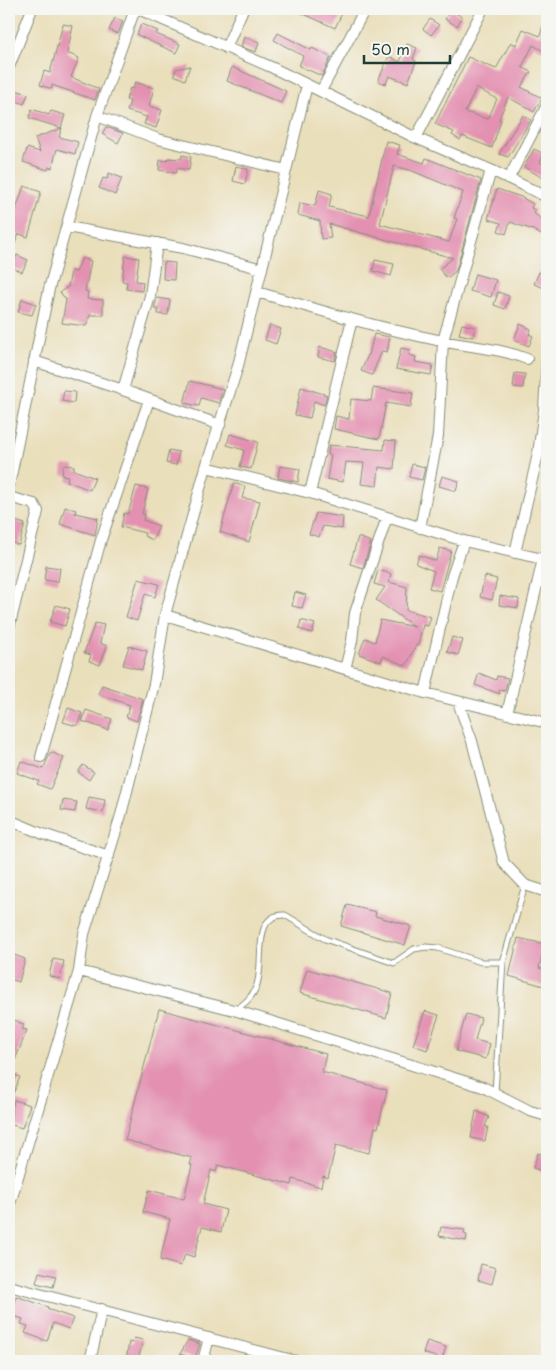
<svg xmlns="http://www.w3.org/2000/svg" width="556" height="1370" font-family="'Playpen Sans',sans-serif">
<rect width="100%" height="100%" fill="#f6f6f2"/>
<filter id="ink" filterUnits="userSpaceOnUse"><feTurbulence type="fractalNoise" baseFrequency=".02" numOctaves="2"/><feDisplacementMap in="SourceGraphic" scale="10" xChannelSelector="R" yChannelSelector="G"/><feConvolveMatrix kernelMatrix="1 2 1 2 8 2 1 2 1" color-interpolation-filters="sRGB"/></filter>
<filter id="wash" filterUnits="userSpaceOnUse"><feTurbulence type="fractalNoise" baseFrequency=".0096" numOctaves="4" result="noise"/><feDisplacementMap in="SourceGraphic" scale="20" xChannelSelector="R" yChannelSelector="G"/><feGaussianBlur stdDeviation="1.12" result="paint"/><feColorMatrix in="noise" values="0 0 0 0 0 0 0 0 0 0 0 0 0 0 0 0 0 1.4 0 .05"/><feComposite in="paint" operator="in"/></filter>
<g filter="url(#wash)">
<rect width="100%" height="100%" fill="#eadfbb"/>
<g id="blocks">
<path fill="#e390b1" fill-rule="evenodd" d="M293,9H344L335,28Z
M451,10L462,17L457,26L445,19Z
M115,18L123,21L118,34L109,30Z
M545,18L547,19V53L533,45L522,67L531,72L521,87L542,98L534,112L508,97L499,119L501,120L492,148L462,136L460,140L452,135L454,132L435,124L468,57L496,69L511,42L516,45L523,29L540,36ZM476,88L497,99L488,119L465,112Z
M430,19L439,25L431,35L423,29Z
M63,24L73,26L67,53L79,58L71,77L99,89L95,100L52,85V89L40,85L44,71L50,73Z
M141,24L158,31L156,34L180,44L176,53L137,35Z
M278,33L311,50L312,48L331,57L322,76L299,66L303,56L274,40Z
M244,37L259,42L256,52L241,47Z
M407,44L417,48L413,59L416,61L408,83L389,76L386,84L378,81L389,56L400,62Z
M190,66L185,80L174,75L176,69Z
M232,67L286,91L281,103L227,81Z
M135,82L154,88L149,106L162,110L156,128L144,124L147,117L127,111L130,101L126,100L130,88L133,89Z
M16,90L28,94L24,104L13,100Z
M32,109L49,115L51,111L65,115L61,128L29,118Z
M523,115L531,120L508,157L499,154Z
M106,127L123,133L118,143L102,134Z
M62,128L59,137L78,142L75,154L57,149L52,168L49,167L48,170L23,162L27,148L40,152L35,138Z
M386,141L400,145L397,154L424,163L426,158L481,180L456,271L447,278L439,269L453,258L329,224L331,238L321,239L320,221L298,215L300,203L315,206L319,190L332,194L329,207L369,216ZM394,166L410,170L463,192L454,218L457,219L449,242L380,224Z
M534,149L544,154L540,162L547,166L543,178L524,167Z
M182,155L191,157L189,170L177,168L176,173L159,170L160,160L167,161L168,158L181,159Z
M236,166L248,169L245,184L233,181Z
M109,173L122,178L115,195L99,188L103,178L107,179Z
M24,186L41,192L28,237L19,234L9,258V211L15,212Z
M497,189L521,197L533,204L531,208L535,210L534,213L547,224V238L533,230L510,222L506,234L498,231L501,223L488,219Z
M17,255L28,260L22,272L11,267Z
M125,256L139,258L136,281L143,282L142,291L126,289L127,282L122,281Z
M82,258L91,261L85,291L88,292L87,299L103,300V315H90L86,326L62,323L66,300L60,292L68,287L71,271L76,272Z
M375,260L394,264L391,276L373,271Z
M164,262L175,263L174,280L163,279Z
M539,272L547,276V289L534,284Z
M475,274L496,280L491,297L470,291Z
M498,292L509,296L505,309L494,305Z
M157,298L170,300L168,315L158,314V309H154Z
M22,299L36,304L32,315L18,312Z
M462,324L475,327L473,337L459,334Z
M520,324L531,329L529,334L533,336L529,346L514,340Z
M270,325L281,329L276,344L265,340Z
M374,334L390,337L387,352L382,351L372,375L361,371L368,355H369Z
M320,347L337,352L335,361L318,357Z
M401,348L410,350L409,355L416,357L415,362L433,365L431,375L396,369Z
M515,373L525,374L523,388L513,387Z
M190,381L223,389L219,403L201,398L199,406L184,403Z
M301,387L327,395L324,405L314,401L310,418L295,415Z
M373,388L413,393L411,407L386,403L379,439L334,429L336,416L349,419L351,399L371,401Z
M64,391L75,392L74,403L62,401Z
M230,434L258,442L251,469L240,467L244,450L227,445Z
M385,440L396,441L394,469L379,467L377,486L361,484L364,463L346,462L343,482L327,479L331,455H328L329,445L384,450Z
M169,450L179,452L176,465L166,463Z
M412,464L425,467L422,480L409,477Z
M63,465L74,466V470L95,478L90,490L67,481L68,476L62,475Z
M280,466L300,469L298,482L278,478Z
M442,476L459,481L456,491L439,486Z
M234,483L245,487L242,498L260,501L249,542L220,532Z
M136,486L148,489L142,514H145L143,520L159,526L153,540L144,536L145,533L121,527L124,513L128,514Z
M65,507L76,510L75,513L98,518L95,535L60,524Z
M316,513L343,517L342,529L323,526L319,537L309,534Z
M9,519L25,524L19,545L9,542Z
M358,537L371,542L363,568L350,564Z
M440,548L451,551L440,591L429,588L434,571L416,564L419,555L436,561Z
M46,566L60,568L58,582L44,580Z
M378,570L391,574L389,582L407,587L406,610L431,617L428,626L423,625L418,645H416L406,666L383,656L381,662L359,654L365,638L375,642L380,620L415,627L376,600L385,587L374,584Z
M485,576L497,579L492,600L480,597Z
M138,579L159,584L155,597L145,594L137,621L126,617Z
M295,592L306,595L302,608L292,606Z
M500,596L519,599L518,608L499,605Z
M56,605L70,609L65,626L50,622Z
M301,620L315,624L312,633L299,629Z
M95,623L104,625L100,643L107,646L100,665L89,661L91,655L84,653Z
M452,637L463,640L458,655L447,652Z
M129,646L147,651L142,670L123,665Z
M479,673L496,680L497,676L508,678L505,691L499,690L500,694L475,685Z
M102,685L143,699L137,721L126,717L130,705L98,694Z
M68,708L82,713L77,726L63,722Z
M86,710L112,719L108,730L82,721Z
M51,752L64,758L50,789L37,784L39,781L17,773L21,761L43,769Z
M83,765L94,772L89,780L78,772Z
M89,797L105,800L103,812L86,809Z
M63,800L77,802L75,812L61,810Z
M347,905L376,912L375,916L411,926L405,945L341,926Z
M518,938L545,944L539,968L547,970V987L509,976Z
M9,953L25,959L19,982L9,979Z
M53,959L64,961L60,979L49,976Z
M307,969L392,993L386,1018L300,993Z
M159,1009L326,1054L322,1072L387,1090L378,1128L375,1127L369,1153L336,1145L328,1178L323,1176L321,1187L293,1179L292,1185L218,1165L216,1172L211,1170L203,1204L226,1210L221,1232L202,1227L194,1257L185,1254L181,1266L160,1260L170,1219L143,1212L149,1190L184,1199L192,1165H190L192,1158L125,1140Z
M425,1011L439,1015L427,1050L413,1045Z
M466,1014L481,1018L475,1040L490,1044L486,1059L456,1051Z
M15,1020L24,1025L22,1029L27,1030L10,1073L20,1077L9,1104V1032Z
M14,1100L30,1105L22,1128L9,1124Z
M476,1111L489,1117L485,1126L488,1127L485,1141L471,1138Z
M538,1153L547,1156V1173L533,1168Z
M441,1227L465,1230L464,1234L467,1235L466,1241L439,1236Z
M481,1264L496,1268L492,1284L478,1280Z
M39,1272L56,1276L53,1287L36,1283Z
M16,1296L48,1307L47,1309L73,1318L69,1329L53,1323L47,1341L25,1333L28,1326L21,1324L23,1319L10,1315Z
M134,1338L143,1340L138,1361H126L129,1342L133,1343Z
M188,1340L200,1344L195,1359L180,1354Z
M427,1341L446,1347L442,1359L423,1353Z"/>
</g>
</g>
<g filter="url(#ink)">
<use href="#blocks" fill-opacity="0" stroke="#848e78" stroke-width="1"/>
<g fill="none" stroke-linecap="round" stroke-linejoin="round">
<defs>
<path id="lane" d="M235,1010C244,1004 252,998 256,987C266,966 250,913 285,915L325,939L394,963L414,949L426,947L438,948L481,962H503
M495,1093L503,962L525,885"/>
<path id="street" d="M138,9L271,67L416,138L491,170L547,197
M226,48L243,9
M9,67L32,9
M321,91L365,9
M97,116L158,139L286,170
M416,138L483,9
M509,178L547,105
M67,227L183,248L262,269
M257,292C318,310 379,328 442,341C471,347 499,348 527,359
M34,361L123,390L220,425
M123,390L150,296L157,243
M206,467L310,493L464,541L547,560
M9,486L49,289L97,116L135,9
M310,493L352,319
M9,497L34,504L38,511L9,628
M420,528L438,436L443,341L491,170
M515,553L538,454L544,410L547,356
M165,615L425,693L547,723
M345,669L352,641L355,613L387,517
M425,693L452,576L464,541
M458,702L472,741L504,863L525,885L547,892
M507,714L543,559
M41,757L101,540L149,400
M9,820L43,834L109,856
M79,971L234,1010L483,1087L530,1111L547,1116
M9,1207L79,971L84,934L121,815L154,684L165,615L206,467L238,366L307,85
M9,1286L296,1361
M90,1361L102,1309
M203,1361L209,1338"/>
</defs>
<use href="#lane" stroke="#848e78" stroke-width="7"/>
<use href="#street" stroke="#848e78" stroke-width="12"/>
<use href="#lane" stroke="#fff" stroke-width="5"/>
<use href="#street" stroke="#fff" stroke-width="10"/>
</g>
</g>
<rect width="556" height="1370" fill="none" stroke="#f6f6f2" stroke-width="30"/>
<path d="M364 55v8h86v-8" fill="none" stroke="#1f3d34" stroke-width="2.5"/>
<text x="371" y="55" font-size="15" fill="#1f3d34" stroke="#f6f6f2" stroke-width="4" paint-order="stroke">50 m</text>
</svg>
